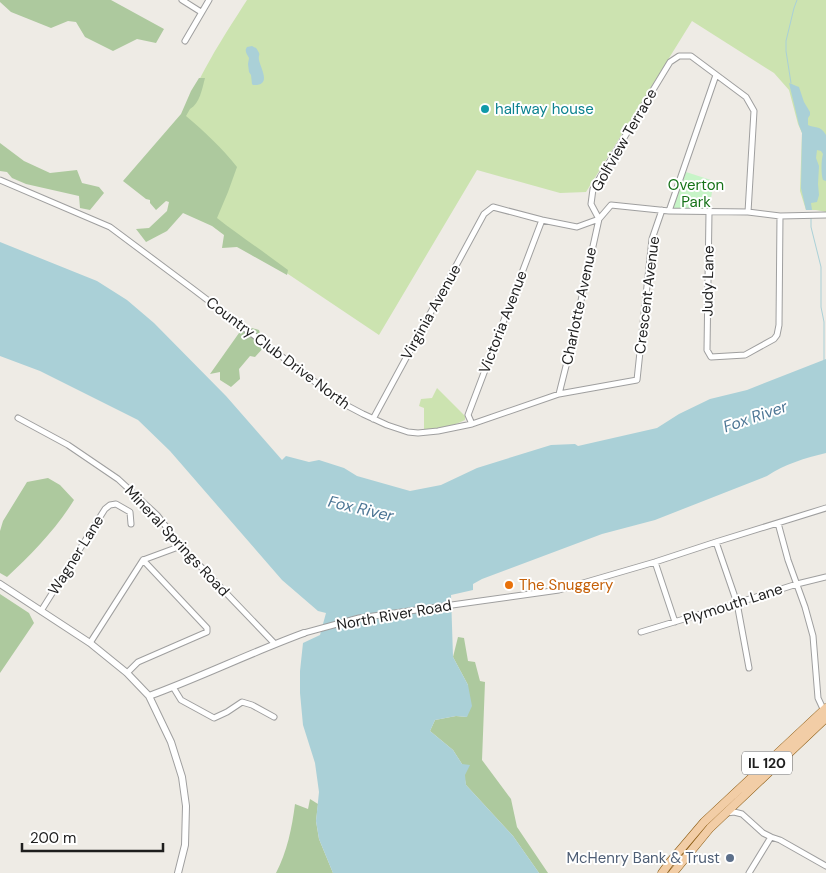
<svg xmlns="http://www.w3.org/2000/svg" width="826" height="873" font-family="'DM Sans',sans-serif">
<rect width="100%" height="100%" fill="#eeebe5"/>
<path fill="#cce3b0" d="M247,0H826V212L816,210H806L800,191L802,133L798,124L789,90L774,73L692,21L586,192L560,193L477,170L379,335L209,221L182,122C196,78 222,39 247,0Z
M437,388L465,416V420C452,427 437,428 424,430V408L419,406L421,399L432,398Z"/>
<path fill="#adc99e" d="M0,0H111L164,29L156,43L137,39L113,51L85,37L76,22L68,21L51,28L11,12L0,2Z
M199,78H205C202,89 200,103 190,109L186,116C205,132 222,148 237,167L228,192L217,218C240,236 264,252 288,270L287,275L237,247L222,248L224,235L212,226L183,213L167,231L146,242L136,229L149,228L167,211L169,202L166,201L156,210L150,203V200L146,199L123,181L181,114L191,91Z
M0,143L24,161L50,173L77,170L82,183L99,187L104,193L90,210L80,208L79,196L26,184L12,178L7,172L0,171Z
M252,328L259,330L264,347L255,357L250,356L239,369L240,379L231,387L220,380V372L210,374L239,333Z
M48,478L60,485L74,500C56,529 32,554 7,577L0,573V531L3,521L27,482Z
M0,594L29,613L34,623L0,673Z
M458,637L464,638L468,661L475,662L480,681L485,682L482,760L511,799L517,827L548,873H539L513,836L466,785L462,764L453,750L430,731L435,720L456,716L467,717L468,685L453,657Z
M310,799L318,804L316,821L319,839L333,873H276C287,852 292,828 295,804L308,809Z"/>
<path fill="#c7f4c7" d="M686,172L714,181L709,209H672Z"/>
<path fill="#aad0d7" d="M252,46C255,48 256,47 258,51C261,56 258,54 259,60C261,69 272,86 253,85L252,84L251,75L249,72L248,64L249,58C247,54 244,51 247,47Z
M789,83C793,84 795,86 799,87L804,102L810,112V115L808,118V125C817,129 820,125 826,135V181L823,180C821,175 821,160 823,154L821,151L817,150L816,158L819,166L818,184L819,195L817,202L811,203L812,210H806L801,188L802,133L799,125Z
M0,242L97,281L127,300L154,323L226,396L282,460L286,456L309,462L319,460L344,468L357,476L410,491L441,485L477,468L551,445L575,444L578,446L657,428L679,414L710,399L747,390L826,359V453C805,458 785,464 767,476L655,520L602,534L482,579L473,584V590L451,595L453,657L468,685L472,706L467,717L456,716L435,720L430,731L453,750L462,764L470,765L465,775L466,785L513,836L539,873H333L319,839L316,821L319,792L315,763L303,725L300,693V671L303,643L320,635L326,613L318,611L282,580L170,451L138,420L40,371L0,356Z"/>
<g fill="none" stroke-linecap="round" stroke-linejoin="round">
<path stroke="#aad0d7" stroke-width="1" d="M791,83L786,51V41L794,8L797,0
M811,218V227L821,267V307L824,322V360"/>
<defs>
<path id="minor" d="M182,0L201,12
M185,41L209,0
M0,180L110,227L193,289L344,404L363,414L387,425L408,432L418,433L438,431L472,424L559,394L637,380L652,239L662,210
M669,211L716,75
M709,212L707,350L711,357L745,355L774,339L777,335L779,325L780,216
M559,394L571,346L599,219L591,204L593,189L670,62L679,56H691L746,97L754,111L748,212
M18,418L68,445L118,479L157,515L181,546L275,644
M373,419L484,214L493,207L542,220L577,227L599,219L611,205L669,211L748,212L780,216L826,215
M472,424L468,415L542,220
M778,523L788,560L805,607L813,636L818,698L824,711
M716,542L737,603L749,668
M143,560L181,546
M655,562L675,622
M41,611L105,509L110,505L116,504L130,512L131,524
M641,632L737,603L797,584L826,577
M304,633L359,618L559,590L655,562L716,542L826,508
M90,643L143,560
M127,673L138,662L207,632V628L143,560
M173,687L181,700L214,718L227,712L242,702L252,705L274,717
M727,813L734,812L742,814L763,833L771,837L780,840L826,866
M749,873L771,837"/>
<path id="tertiary" d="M0,584L90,643L127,673L149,696L171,742L182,777L186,806L185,845L178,873
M149,696C201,677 252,652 304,633"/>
<path id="primary" d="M662,873L670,862L704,822L826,708
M673,873L710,828L826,718"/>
</defs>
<use href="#minor" stroke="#9f9f9f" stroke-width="7"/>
<use href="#tertiary" stroke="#9f9f9f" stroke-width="8"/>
<use href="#primary" stroke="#89590f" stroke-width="9"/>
<use href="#minor" stroke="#fff" stroke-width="5"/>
<use href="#tertiary" stroke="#fff" stroke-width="6"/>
<use href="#primary" stroke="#f2cda6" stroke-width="8"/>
</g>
<circle fill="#0f9aa8" stroke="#fff" stroke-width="2" cx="485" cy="109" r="5"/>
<circle fill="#e8710a" stroke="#fff" stroke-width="2" cx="509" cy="585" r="5"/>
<circle fill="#5c6f8a" stroke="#fff" stroke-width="2" cx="730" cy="858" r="5"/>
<g text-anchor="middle" stroke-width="4" stroke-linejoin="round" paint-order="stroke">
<rect fill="#fff" stroke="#626262" stroke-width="1" x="742" y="751.5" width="50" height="23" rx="4"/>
<g font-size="14" font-weight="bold" fill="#1e1e1e">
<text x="767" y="768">IL 120</text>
</g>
<g font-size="15" fill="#0d838f" stroke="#fff" text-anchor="start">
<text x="495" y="114">halfway house</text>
</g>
<g font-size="15" fill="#1e1e1e" stroke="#fff">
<text transform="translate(624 140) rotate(-60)" y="5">Golfview Terrace</text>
<text transform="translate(708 281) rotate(-89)" y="5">Judy Lane</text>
<text transform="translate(647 295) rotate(-83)" y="5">Crescent Avenue</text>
<text transform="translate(579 306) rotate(-78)" y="5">Charlotte Avenue</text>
<text transform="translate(431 312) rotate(-61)" y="5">Virginia Avenue</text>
<text transform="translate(503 322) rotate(-69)" y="5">Victoria Avenue</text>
<text transform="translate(278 353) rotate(37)" y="5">Country Club Drive North</text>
<text transform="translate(177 541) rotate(47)" y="5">Mineral Springs Road</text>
<text transform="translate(76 555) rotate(-58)" y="5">Wagner Lane</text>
<text transform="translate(733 604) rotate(-18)" y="5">Plymouth Lane</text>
<text transform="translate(394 615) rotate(-10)" y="5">North River Road</text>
</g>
<g font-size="15" fill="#167218" stroke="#fff">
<text x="696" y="190">Overton<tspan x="696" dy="17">Park</tspan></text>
</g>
<g font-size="15" fill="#c56008" stroke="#fff" text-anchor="start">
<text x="519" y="590">The Snuggery</text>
</g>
<g font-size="15" fill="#4e5e75" stroke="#fff" text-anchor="end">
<text x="720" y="863">McHenry Bank &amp; Trust</text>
</g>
<g font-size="16" font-style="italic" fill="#4d7695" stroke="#fff">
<text transform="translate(755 416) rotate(-19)" y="6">Fox River</text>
<text transform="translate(361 508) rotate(13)" y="6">Fox River</text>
</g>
</g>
<path d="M22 843v8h141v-8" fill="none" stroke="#1e1e1e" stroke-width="2.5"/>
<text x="30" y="843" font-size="15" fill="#1e1e1e" stroke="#ffffff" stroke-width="4" paint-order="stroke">200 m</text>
</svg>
